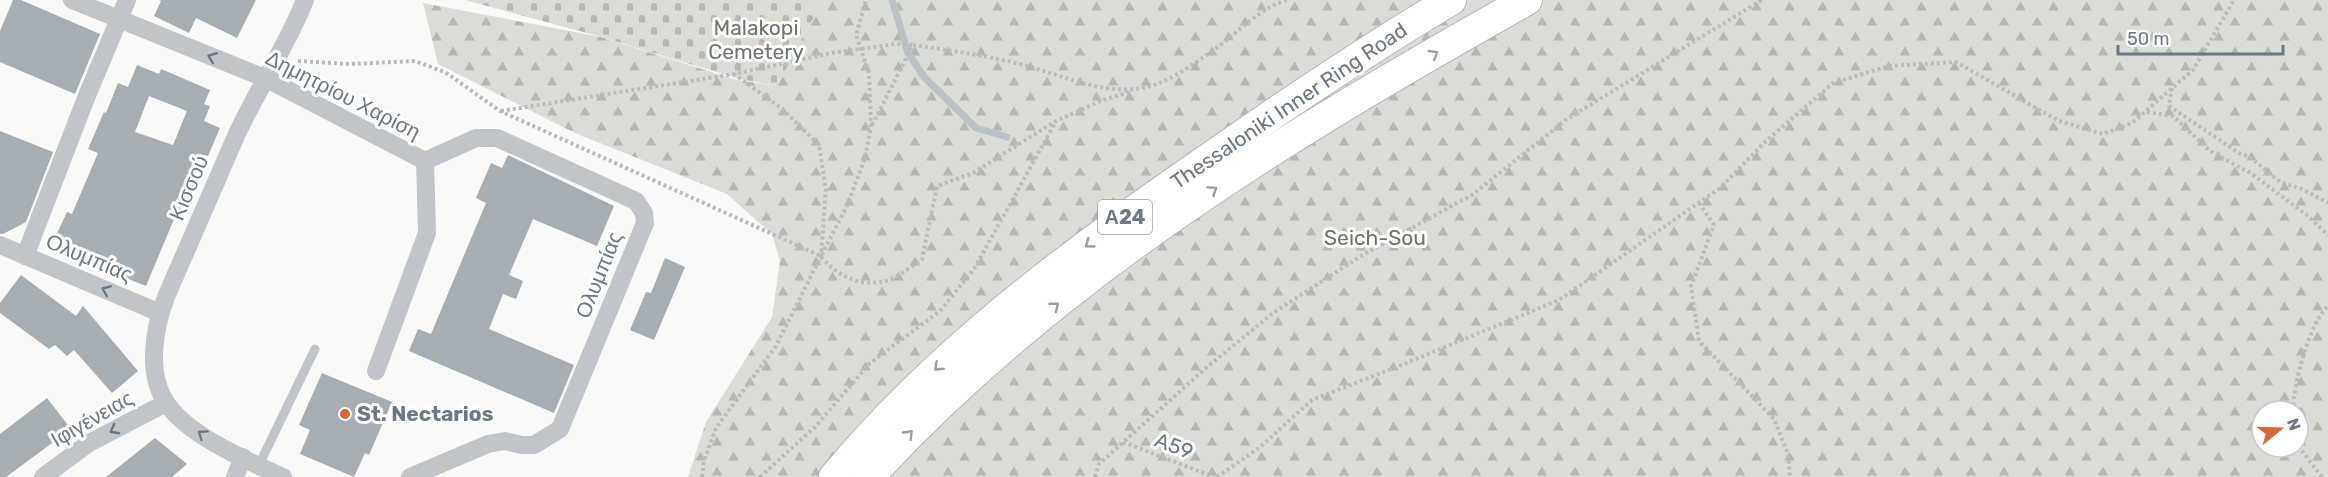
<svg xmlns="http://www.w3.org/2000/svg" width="2328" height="477" font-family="Rubik,sans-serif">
<defs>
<pattern id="forest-firs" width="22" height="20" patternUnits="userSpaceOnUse" patternTransform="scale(1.5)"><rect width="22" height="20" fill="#d9ddd6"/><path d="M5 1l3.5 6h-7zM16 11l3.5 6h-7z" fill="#b4b8b3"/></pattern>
<pattern id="cemetery-stones" width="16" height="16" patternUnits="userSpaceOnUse" patternTransform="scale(1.5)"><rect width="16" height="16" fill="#d9ddd6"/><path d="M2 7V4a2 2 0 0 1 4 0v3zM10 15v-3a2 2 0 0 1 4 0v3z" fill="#b4b8b3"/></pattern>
</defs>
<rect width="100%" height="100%" fill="#f9f9f7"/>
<path fill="url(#forest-firs)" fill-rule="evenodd" d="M794,0H2328V477H688L706,422L772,317L780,261L772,234L727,194L575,133L438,64L423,3L601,37L737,80L777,86ZM2262,411H2298V447H2262Z"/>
<path fill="url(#cemetery-stones)" d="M465,0H819L818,9L777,86L739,79L598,36Z"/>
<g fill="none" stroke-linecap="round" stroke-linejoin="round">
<path stroke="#bac2c7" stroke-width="7" d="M892,0L908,53L924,77L976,128L1007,137"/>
</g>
<path fill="#a6adb3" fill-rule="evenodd" d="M13,0H21L100,34L75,94L0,62V31Z
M159,0H256L237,38L196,18L189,33L154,16L161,1Z
M137,65L159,74L161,69L210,90L204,104L210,106L204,121L220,128L208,156L205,155L183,214L177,212L146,286L123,277L127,270L55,238L67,212L72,214L98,153L88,149L104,112L106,113L118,83L128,87ZM149,96L187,111L173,145L135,132Z
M0,131L53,152L26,222L3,234H0Z
M508,155L614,206L597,246L533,219L509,275L523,281L516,299L503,294L489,329L574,365L554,413L409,351L418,329L431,334L486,203L476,198L491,163L502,168Z
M665,258L685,267L654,340L630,330L646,292L651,293Z
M21,275L76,316L83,306L138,371L112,393L74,350L67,356L55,345L49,349L0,313V303Z
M322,373L392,402L369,455L365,453L354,477L300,454L310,430L299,425Z
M47,398L71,429L6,477H0V434Z
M155,438L187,464L172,477H106Z"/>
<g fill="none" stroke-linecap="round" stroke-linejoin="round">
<defs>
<path id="trunk" d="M834,477C939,351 1070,254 1205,161C1285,105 1367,50 1451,0
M869,477C1053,276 1292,132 1527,0"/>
</defs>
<use href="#trunk" stroke="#b4b8bb" stroke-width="32"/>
<path stroke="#b9bcbf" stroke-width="4" stroke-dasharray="3 3" stroke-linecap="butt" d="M298,61L349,64L415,61L431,67L445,72L500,111L821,256L847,206L865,158L871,126L869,73L856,35L866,0
M2172,88L2169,106L2239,153L2250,157L2280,182L2302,189L2328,203
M501,111L734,74L832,53L895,44L913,45
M2147,112L2173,116L2210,151L2252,174L2308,216L2328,235
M872,125L913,45C947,50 982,55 1016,63C1063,74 1114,103 1162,82C1180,74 1203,58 1219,46C1241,30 1260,8 1287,0
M1699,203L1714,225L1691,286L1699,341L1774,419L1788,454L1790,477
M821,257C839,277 862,288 889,280C900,276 912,266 922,259L937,186L973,173L1056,121L1103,100L1130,92
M2293,411C2293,385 2309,324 2328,306
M1123,442L1214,477
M2298,446L2322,477
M702,477L704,461L716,428L776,346L821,256L826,190L819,145L781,108L734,74
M760,477L815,427L870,363L940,311L974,269L1056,121
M1095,477L1099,464L1206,368L1273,313L1364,254L1472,195L1567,119L1762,0
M1217,477L1259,448L1312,400L1399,366L1559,300L1720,188L1765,142L1833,83L1889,66L1956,62L2059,121L2103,134L2132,123L2193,70L2234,0"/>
<path stroke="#c1c4c8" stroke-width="9" d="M259,465L315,349"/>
<path stroke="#c1c4c8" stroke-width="18" d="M72,0L267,79L425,161L427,233L376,371
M0,245L160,313
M25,256L86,98L127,0
M43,477L89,443L166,403
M235,477L243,457
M283,477C248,461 189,436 167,404C146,374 154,329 166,297L236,136C257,90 286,48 305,0
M410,477L488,444L505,441L522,445H534L560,429L645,223L644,213L636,201L497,138H476L425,161"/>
<use href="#trunk" stroke="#fff" stroke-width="30"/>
</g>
<defs><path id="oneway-chevron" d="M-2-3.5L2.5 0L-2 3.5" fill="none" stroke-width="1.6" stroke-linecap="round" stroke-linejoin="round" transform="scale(1.5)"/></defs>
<g stroke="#97a0aa">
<use href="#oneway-chevron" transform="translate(1434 54) rotate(-31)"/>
<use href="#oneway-chevron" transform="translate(1213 190) rotate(-34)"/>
<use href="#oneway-chevron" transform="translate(1089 244) rotate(144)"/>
<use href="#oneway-chevron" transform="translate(1055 306) rotate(-38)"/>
<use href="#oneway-chevron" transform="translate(938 367) rotate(137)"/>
<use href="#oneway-chevron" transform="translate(909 434) rotate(-46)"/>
</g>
<g stroke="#6b7885">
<use href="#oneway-chevron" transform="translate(212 57) rotate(-158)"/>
<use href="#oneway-chevron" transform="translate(106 290) rotate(-157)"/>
<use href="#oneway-chevron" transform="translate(114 430) rotate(152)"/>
<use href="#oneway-chevron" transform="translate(202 434) rotate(-145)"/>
</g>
<circle fill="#d3683d" stroke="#fff" stroke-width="2" cx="345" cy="414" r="6"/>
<g text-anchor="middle" stroke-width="6" stroke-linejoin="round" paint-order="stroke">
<rect fill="#fff" stroke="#97a0aa" stroke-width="1.5" x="1098" y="200" width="54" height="34" rx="4.5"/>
<g font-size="20" font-weight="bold" fill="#6b7885">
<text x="1125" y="224">Α24</text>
</g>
<g font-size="21" fill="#677865" stroke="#fff">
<text x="756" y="35">Malakopi<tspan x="756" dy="24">Cemetery</tspan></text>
<text x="1375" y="245">Seich-Sou</text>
</g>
<g font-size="21" fill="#6b7885" stroke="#fff">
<text transform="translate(343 95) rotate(27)" y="7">Δημητρίου Χαρίση</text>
<text transform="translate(1289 106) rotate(-34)" y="7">Thessaloniki Inner Ring Road</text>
<text transform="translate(189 188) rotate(-67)" y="7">Κισσού</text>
<text transform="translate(89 258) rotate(23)" y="7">Ολυμπίας</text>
<text transform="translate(599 275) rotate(-68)" y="7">Ολυμπίας</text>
<text transform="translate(92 419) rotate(-30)" y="7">Ιφιγένειας</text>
<text transform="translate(1174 446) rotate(21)" y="7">Α59</text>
</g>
<g font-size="21" font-weight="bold" fill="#6b7885" stroke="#fff" text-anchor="start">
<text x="357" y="421">St. Nectarios</text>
</g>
</g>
<g transform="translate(2280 429) rotate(71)"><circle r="28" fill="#ffffff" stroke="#c4c9ce" stroke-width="1.5"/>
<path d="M0-4.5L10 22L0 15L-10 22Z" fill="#d3683d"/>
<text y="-9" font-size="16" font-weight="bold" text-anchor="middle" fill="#6b7885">N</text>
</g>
<path d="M2118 45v9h165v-9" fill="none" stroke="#6b7885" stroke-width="3"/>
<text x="2127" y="45" font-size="18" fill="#6b7885" stroke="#ffffff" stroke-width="4.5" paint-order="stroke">50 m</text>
</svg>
